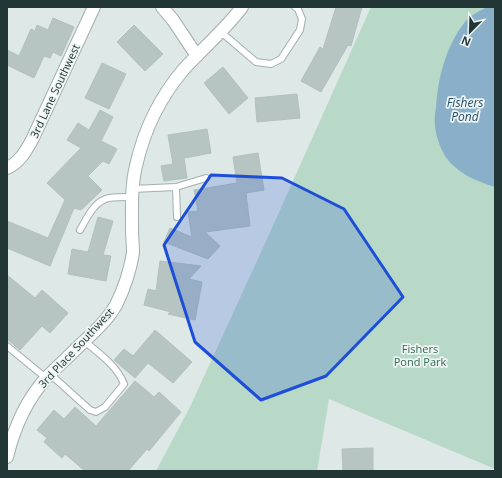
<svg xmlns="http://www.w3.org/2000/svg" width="502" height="478" font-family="'Open Sans',sans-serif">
<rect width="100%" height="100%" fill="#dee8e6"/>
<path fill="#b8d8c8" d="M371,7H495V469L329,399L317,471H156L190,407L267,239Z"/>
<path fill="#8ab0c9" d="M487,7H495V187C476,181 461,175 448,160C441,151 436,137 435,126C434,120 435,113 436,108C438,77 446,46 465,22C471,15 479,11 487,7Z"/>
<path fill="#b7c5c2" stroke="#b1c1be" d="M336,7H362L351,46L348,45L321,92L301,81L320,47L323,49Z
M53,18L74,27L61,56L53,52L50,58L44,56L34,78L7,65V50L19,56L31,29L35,31L37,25L48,30Z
M134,25L163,54L145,71L117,42Z
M102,63L126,74L109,109L85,98Z
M223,67L248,98L229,114L204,83Z
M297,94L300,118L257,122L255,98Z
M100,110L113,117L101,141L117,149L109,164L103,161L88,176L102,190L81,210L74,208L50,266L7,248V221L48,238L65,200L47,183L81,148L67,140L78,123L89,130Z
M207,129L211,153L184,158L187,178L164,181L161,166L173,164L168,135Z
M258,153L264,190L246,193L250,226L205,232L220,246L208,259L164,242L170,228L192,237L188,212L198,211L194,190L237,183L233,157Z
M98,217L113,221L103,255L111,256L106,281L68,274L72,249L88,252Z
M160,261L201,266L189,279L202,282L195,320L168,314L171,312L144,305L148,289L156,291Z
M7,275L35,298L42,290L68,313L50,333L42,326L20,350L7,339Z
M155,330L192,362L173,383L148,363L135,378L114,360L124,349L133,356Z
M135,381L154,397L159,392L181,412L149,451L147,449L128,471H85L65,454L62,458L44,442L47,438L37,430L54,410L64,419L75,407L96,426Z
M373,448V471H343L342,449Z"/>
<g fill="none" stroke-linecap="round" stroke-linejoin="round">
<defs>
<path id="service" d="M221,32L256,62L271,64L281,59L300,30L302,19L298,9L295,7
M176,187L177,217
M132,189L176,187L206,178
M80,230C87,218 94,201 109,198C116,197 125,197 132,197
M7,346L46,378
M50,374L90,410L96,412L105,407L124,384C117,366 100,354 84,341"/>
<path id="minor" d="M162,7L173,20L197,56
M7,168C19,163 26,151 32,140L94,7
M7,457C14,428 27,399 47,377C57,367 68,357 78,347C91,335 107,321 116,305C124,289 130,271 133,253C133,245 132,237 132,229C132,208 131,186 136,166C144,130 160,97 184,69C203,48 225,30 242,7"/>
</defs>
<use href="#service" stroke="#a2afad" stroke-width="8"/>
<use href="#minor" stroke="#a2afad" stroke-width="14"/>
<use href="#service" stroke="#fff" stroke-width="6"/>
<use href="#minor" stroke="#fff" stroke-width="12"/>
</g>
<path fill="#1d4ed8" fill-opacity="0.2" stroke="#1d4ed8" stroke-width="3" stroke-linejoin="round" d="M211,175L282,178L344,209L403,297L326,376L261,400L195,342L164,245Z"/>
<g text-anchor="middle" stroke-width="3.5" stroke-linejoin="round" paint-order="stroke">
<g font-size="11" fill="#213635" stroke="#eef5f3">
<text transform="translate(55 91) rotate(-65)" y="4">3rd Lane Southwest</text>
<text transform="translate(76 348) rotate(-47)" y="4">3rd Place Southwest</text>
</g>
<g font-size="11" fill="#2f6953" stroke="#eef5f3">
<text x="420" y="353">Fishers<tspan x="420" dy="13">Pond Park</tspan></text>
</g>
<g font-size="12" font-style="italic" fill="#214e6c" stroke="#eef5f3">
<text x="465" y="107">Fishers<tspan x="465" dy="14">Pond</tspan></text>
</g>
</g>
<rect width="502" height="478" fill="none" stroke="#213635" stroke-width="16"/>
<g transform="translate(470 32) rotate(203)" stroke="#eef5f3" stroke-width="3" paint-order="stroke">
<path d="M0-3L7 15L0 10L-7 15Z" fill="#213635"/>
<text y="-6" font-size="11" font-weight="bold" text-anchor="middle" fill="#213635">N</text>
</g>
</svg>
